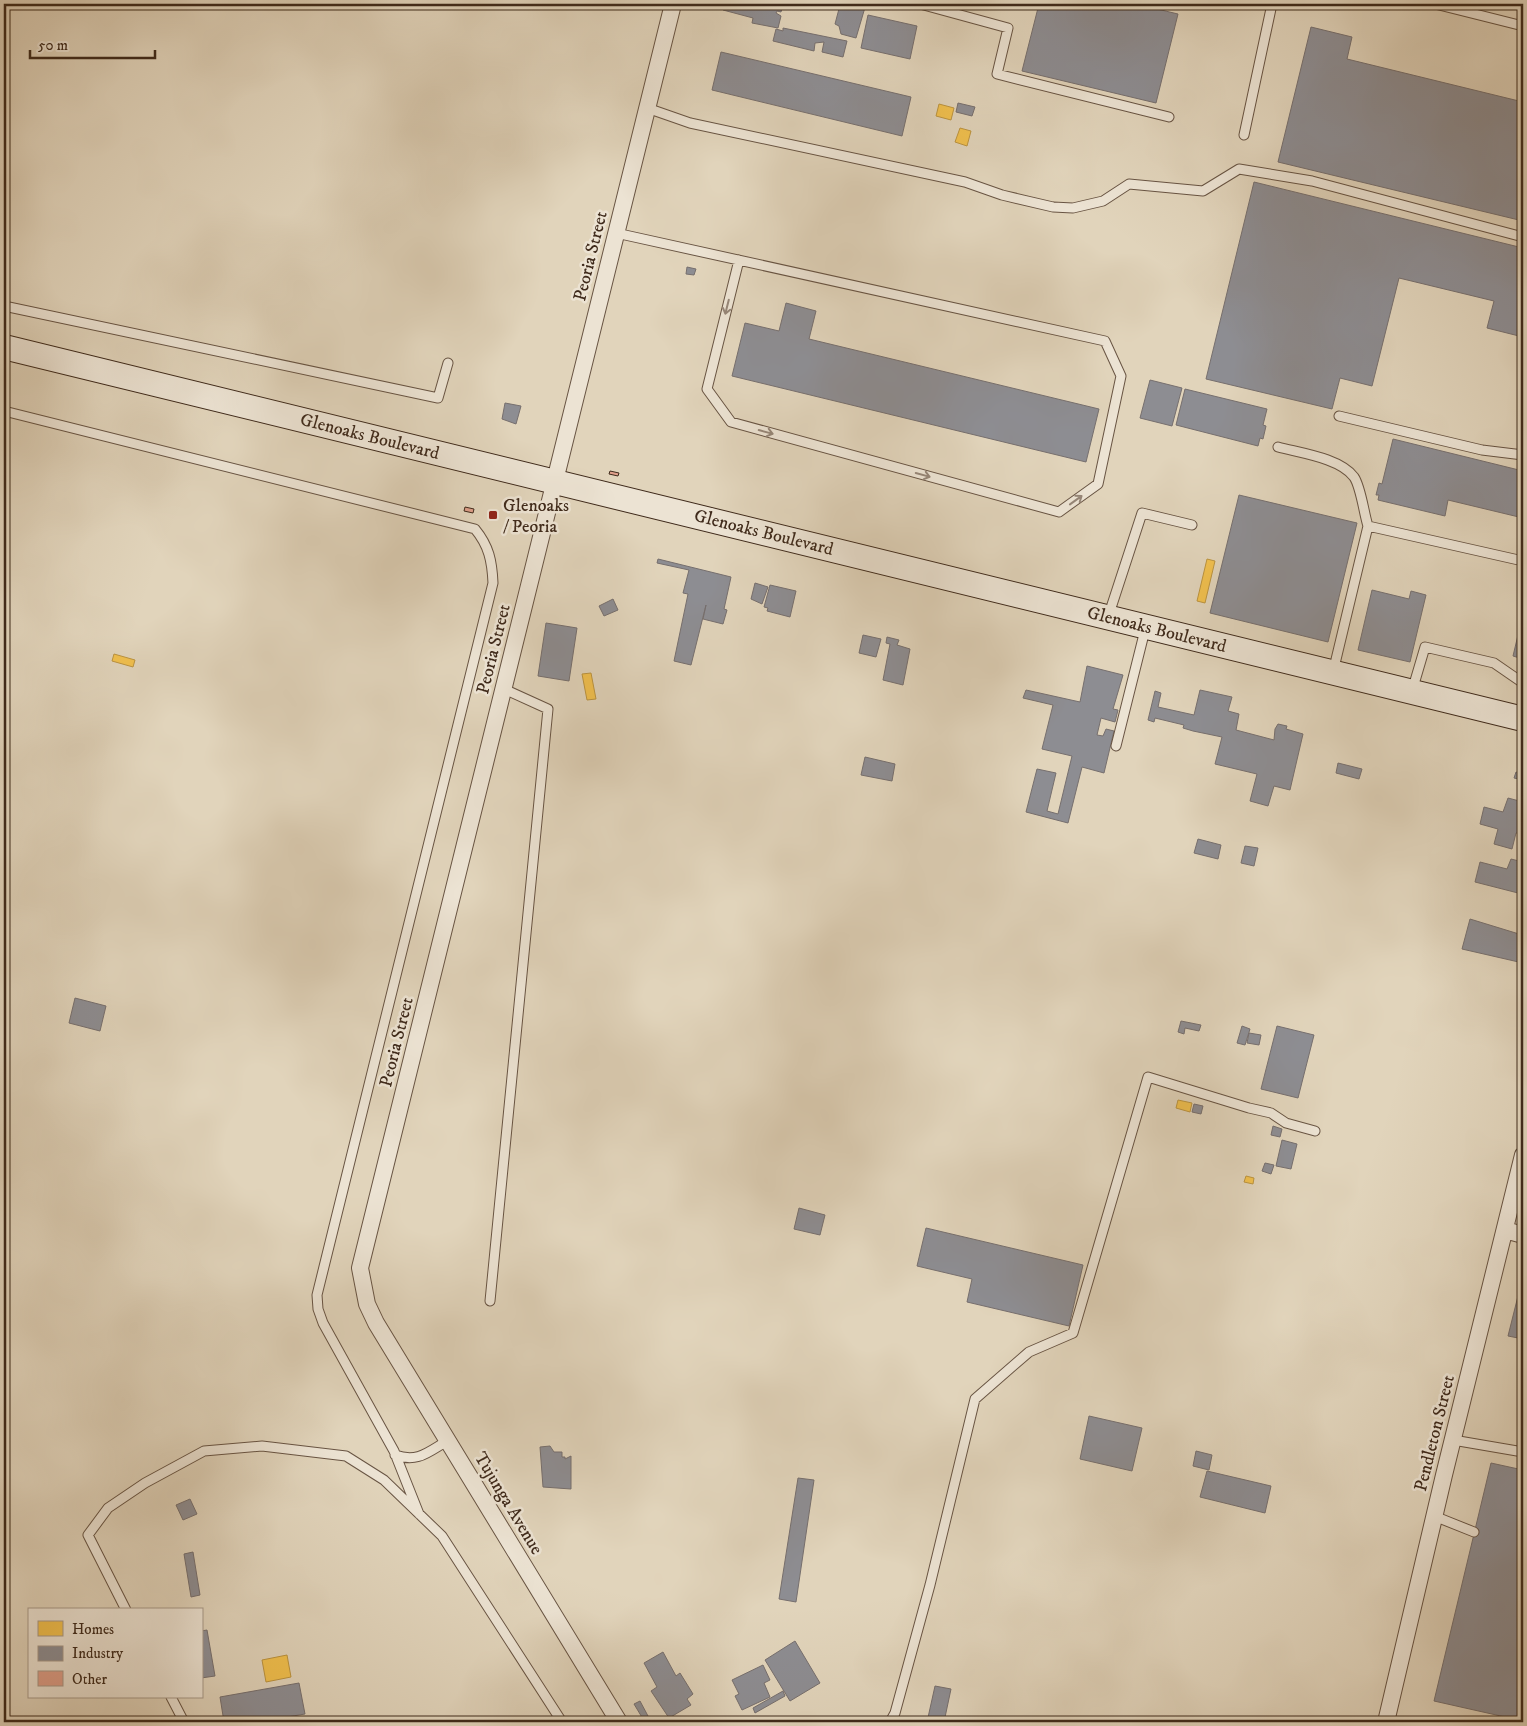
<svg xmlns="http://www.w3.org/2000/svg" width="1527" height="1726" font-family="'IM FELL DW Pica',serif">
<rect width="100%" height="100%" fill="#e1d4bb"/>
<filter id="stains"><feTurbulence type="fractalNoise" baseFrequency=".004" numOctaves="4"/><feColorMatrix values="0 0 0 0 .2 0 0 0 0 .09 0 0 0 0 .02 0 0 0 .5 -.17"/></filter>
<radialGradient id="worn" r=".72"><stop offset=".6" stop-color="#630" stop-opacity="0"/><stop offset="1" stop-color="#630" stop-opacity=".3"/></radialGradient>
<path fill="#f2c14e" stroke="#bc943f" d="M939,104L954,108L951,120L936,116Z
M960,128L971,131L967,146L955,142Z
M1207,559L1215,561L1205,603L1197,601Z
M114,654L135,660L133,667L112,661Z
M591,673L596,699L587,700L582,674Z
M1178,1100L1192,1103L1190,1112L1176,1108Z
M1246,1176L1254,1178L1253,1184L1244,1182Z
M287,1655L291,1677L266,1682L262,1660Z"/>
<path fill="#8d8d92" stroke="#766f6e" d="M724,4H783L781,12L777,11L776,13L781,16L778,28L752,23L753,18L723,10Z
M845,4H866L856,38L841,34L839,26L835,24L840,5L844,6Z
M1039,4H1136L1178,14L1156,103L1022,71Z
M868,15L917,26L910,59L861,48Z
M1311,27L1352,37L1347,59L1523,102V221L1278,162Z
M783,28L847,41L843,57L822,52L824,42L815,43L814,51L773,41L776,29L783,31Z
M721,52L911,97L902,136L712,90Z
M958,103L975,107L972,116L956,112Z
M1254,182L1523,248V337L1487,328L1494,301L1399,278L1372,386L1340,378L1332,409L1206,379Z
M687,267L696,269L694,275L686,274Z
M786,303L816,311L809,339L1099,409L1086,462L732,376L745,323L779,331Z
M1150,380L1182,388L1172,426L1140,418Z
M1185,389L1267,409L1263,425L1266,426L1263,439L1260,438L1258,446L1176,425Z
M505,403L521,406L516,424L502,419Z
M1393,439L1523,471V518L1448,500L1445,516L1378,500L1379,495H1376L1379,483L1382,484Z
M1239,495L1357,523L1328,642L1210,613Z
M658,559L731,577L724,609L727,610L723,624L703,619L706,605L691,665L674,661L688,594L683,593L689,570L657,563Z
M755,583L768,587L762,604L751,599Z
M770,585L796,591L790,617L767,611L768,608L764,607Z
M1372,590L1409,599L1411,591L1426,595L1410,662L1358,650Z
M613,599L618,610L604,616L599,606Z
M1523,614V659L1513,656Z
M546,623L577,628L569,681L538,676Z
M863,635L881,639L876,657L859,653Z
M887,637L899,640L897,645L910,649L903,685L883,680L890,644L886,643Z
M1087,666L1123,675L1113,709L1118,710L1115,722L1101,718L1097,735L1103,736L1106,729L1114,731L1104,773L1082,767L1068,823L1026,812L1037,769L1056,773L1047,811L1058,814L1072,756L1042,749L1053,705L1023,698L1026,690L1080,702Z
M1200,690L1232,697L1228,711L1239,714L1236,730L1274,740L1275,729L1278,724L1287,726L1286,729L1303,734L1290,790L1274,786L1268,806L1250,801L1257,774L1215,764L1222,737L1193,731L1183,728L1184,725L1155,718L1154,722L1148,720L1155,691L1161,693L1158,707L1194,715Z
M865,757L895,764L892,781L861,775Z
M1338,763L1362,769L1359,779L1336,773Z
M1516,772L1523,774V780L1514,778Z
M1508,798L1523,802V833H1516L1512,849L1494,844L1498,829L1480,824L1484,807L1503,812Z
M1198,839L1221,845L1218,859L1194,853Z
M1245,846L1258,848L1254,866L1241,863Z
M1511,859L1523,862L1522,894L1475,882L1480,862L1507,869Z
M1470,919L1519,934L1520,930H1523V963L1462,949Z
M75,998L106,1006L100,1031L69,1023Z
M1181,1021L1201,1025L1199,1031L1185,1028L1184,1034L1178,1032Z
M1242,1026L1250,1029L1245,1045L1237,1043Z
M1277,1026L1314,1035L1298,1098L1261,1089Z
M1249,1033L1261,1035L1259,1045L1247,1043Z
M1194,1104L1203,1106L1201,1114L1192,1112Z
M1273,1126L1282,1129L1280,1137L1271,1135Z
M1282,1140L1297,1144L1291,1169L1276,1166Z
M1265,1163L1274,1165L1271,1174L1262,1171Z
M799,1208L825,1215L820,1235L794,1229Z
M926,1228L1083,1265L1069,1326L967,1302L972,1279L917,1266Z
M1523,1276V1343H1521L1518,1342V1338L1508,1336Z
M1089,1416L1142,1428L1132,1471L1080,1459Z
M550,1446L554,1452H562V1457H565V1459L571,1456V1489L543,1487L540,1447Z
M1196,1451L1212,1455L1209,1470L1193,1466Z
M1491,1463L1523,1470V1721L1434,1701Z
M1207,1471L1271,1486L1265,1513L1200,1497Z
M798,1478L814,1480L796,1602L779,1599Z
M190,1499L197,1514L183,1520L176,1505Z
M193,1552L200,1595L191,1597L184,1554Z
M207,1630L215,1676L201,1678V1631Z
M795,1641L820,1683L790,1701L765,1660Z
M663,1652L676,1676L680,1673L693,1694L687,1699L691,1705L669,1718L651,1691L657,1687L644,1663Z
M763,1665L770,1680L764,1683L770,1697L742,1710L735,1696L739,1694L732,1680Z
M299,1683L305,1714L257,1722H224L220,1697Z
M935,1686L951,1689L944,1722H927Z
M783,1691L785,1696L755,1713L753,1708Z
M640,1701L648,1716L643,1719L634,1704Z"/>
<path fill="#df9f8a" stroke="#3f2a1b" d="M610,471L619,473L618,476L609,474Z
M465,507L474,509L473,513L464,511Z"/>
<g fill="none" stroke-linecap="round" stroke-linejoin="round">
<defs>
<path id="service" d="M920,4L1008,28L997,74L1169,117
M1435,4L1523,26
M647,108L690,123L965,182L1002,195L1053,207L1073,208L1103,201L1129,184L1203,191L1239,169L1312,181L1523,237
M1244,135L1272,4
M616,233L1105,341L1121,376L1098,484L1059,512L731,422L707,389L739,260
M4,306L438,398L448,363
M4,411L475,529C489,546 492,561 493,583L317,1295L318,1309L323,1323L394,1451L419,1514
M1339,416L1482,450L1523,455
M1278,447C1300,453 1340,458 1354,477C1361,487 1364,514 1368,526L1333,672
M1368,526L1523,561
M1108,617L1142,513L1192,525
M1412,691L1425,647L1494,663L1523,683
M1116,746L1146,626
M490,1301L548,709L504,689
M1453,1440L1523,1452
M395,1455C418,1463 428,1452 447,1441
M1434,1516L1474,1532
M126,1610L88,1535L108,1508L145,1483L204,1451L262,1446L346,1456L384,1480L442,1536L562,1722
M171,1697L184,1722
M890,1722L895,1713L930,1585L975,1399L1029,1352L1073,1333L1148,1077L1249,1108L1271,1113L1286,1123L1315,1131"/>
<path id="minor" d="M1505,1230L1523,1235
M619,1722L376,1323L367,1304L360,1268L673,4
M1386,1722L1444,1475L1523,1155"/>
<path id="secondary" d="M4,347L1523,719"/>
</defs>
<use href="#service" stroke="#685443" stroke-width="11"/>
<use href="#minor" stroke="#685443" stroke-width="18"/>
<use href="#secondary" stroke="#3f2a1b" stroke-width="26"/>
<use href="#service" stroke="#ece3d3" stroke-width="9"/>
<use href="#minor" stroke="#ece3d3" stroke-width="16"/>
<use href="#secondary" stroke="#ece3d3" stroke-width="24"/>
</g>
<defs><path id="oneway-shaft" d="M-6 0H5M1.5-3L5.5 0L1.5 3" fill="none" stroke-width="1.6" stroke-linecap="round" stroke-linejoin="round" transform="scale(1.25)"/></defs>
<g stroke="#968677">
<use href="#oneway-shaft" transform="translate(727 307) rotate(104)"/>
<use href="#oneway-shaft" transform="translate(766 432) rotate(15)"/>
<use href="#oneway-shaft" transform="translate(923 475) rotate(15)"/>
<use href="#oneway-shaft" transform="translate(1076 500) rotate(-36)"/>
</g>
<rect fill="#8f2418" stroke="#ece3d3" stroke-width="2" x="488" y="510" width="10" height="10" rx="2.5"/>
<g text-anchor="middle" stroke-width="5" stroke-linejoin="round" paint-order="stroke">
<g font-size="18" fill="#3f2a1b" stroke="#ece3d3">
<text transform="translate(590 256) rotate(-76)" y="6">Peoria Street</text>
<text transform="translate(370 436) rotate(14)" y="6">Glenoaks Boulevard</text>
<text transform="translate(764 532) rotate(14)" y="6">Glenoaks Boulevard</text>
<text transform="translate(1157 629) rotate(14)" y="6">Glenoaks Boulevard</text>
<text transform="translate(493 649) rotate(-76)" y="6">Peoria Street</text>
<text transform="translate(396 1042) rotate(-76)" y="6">Peoria Street</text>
<text transform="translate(1434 1433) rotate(-76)" y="6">Pendleton Street</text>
<text transform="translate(509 1503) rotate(59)" y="6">Tujunga Avenue</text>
</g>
<g font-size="18" fill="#3f2a1b" stroke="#ece3d3" text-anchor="start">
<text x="503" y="511">Glenoaks<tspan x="503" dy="21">/ Peoria</tspan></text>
</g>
</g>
<rect width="1527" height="1726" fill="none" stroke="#e1d4bb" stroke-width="20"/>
<rect x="5" y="5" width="1517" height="1716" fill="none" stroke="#3f2a1b" stroke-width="2.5"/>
<rect x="10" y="10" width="1507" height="1706" fill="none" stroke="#3f2a1b"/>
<rect x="28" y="1608" width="175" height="90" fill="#ece3d3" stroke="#a79989"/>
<rect x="38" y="1621" width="25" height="15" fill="#f2c14e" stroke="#a79989"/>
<text x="72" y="1634" font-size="15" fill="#3f2a1b">Homes</text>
<rect x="38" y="1646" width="25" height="15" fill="#8d8d92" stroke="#a79989"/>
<text x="72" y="1658" font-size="15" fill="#3f2a1b">Industry</text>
<rect x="38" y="1671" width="25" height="15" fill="#df9f8a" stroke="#a79989"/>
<text x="72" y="1684" font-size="15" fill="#3f2a1b">Other</text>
<path d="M30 50v8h125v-8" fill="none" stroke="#3f2a1b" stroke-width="2.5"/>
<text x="38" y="50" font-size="15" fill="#3f2a1b" stroke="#ece3d3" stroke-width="4" paint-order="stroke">50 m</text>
<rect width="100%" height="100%" filter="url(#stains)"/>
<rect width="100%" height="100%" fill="url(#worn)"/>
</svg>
